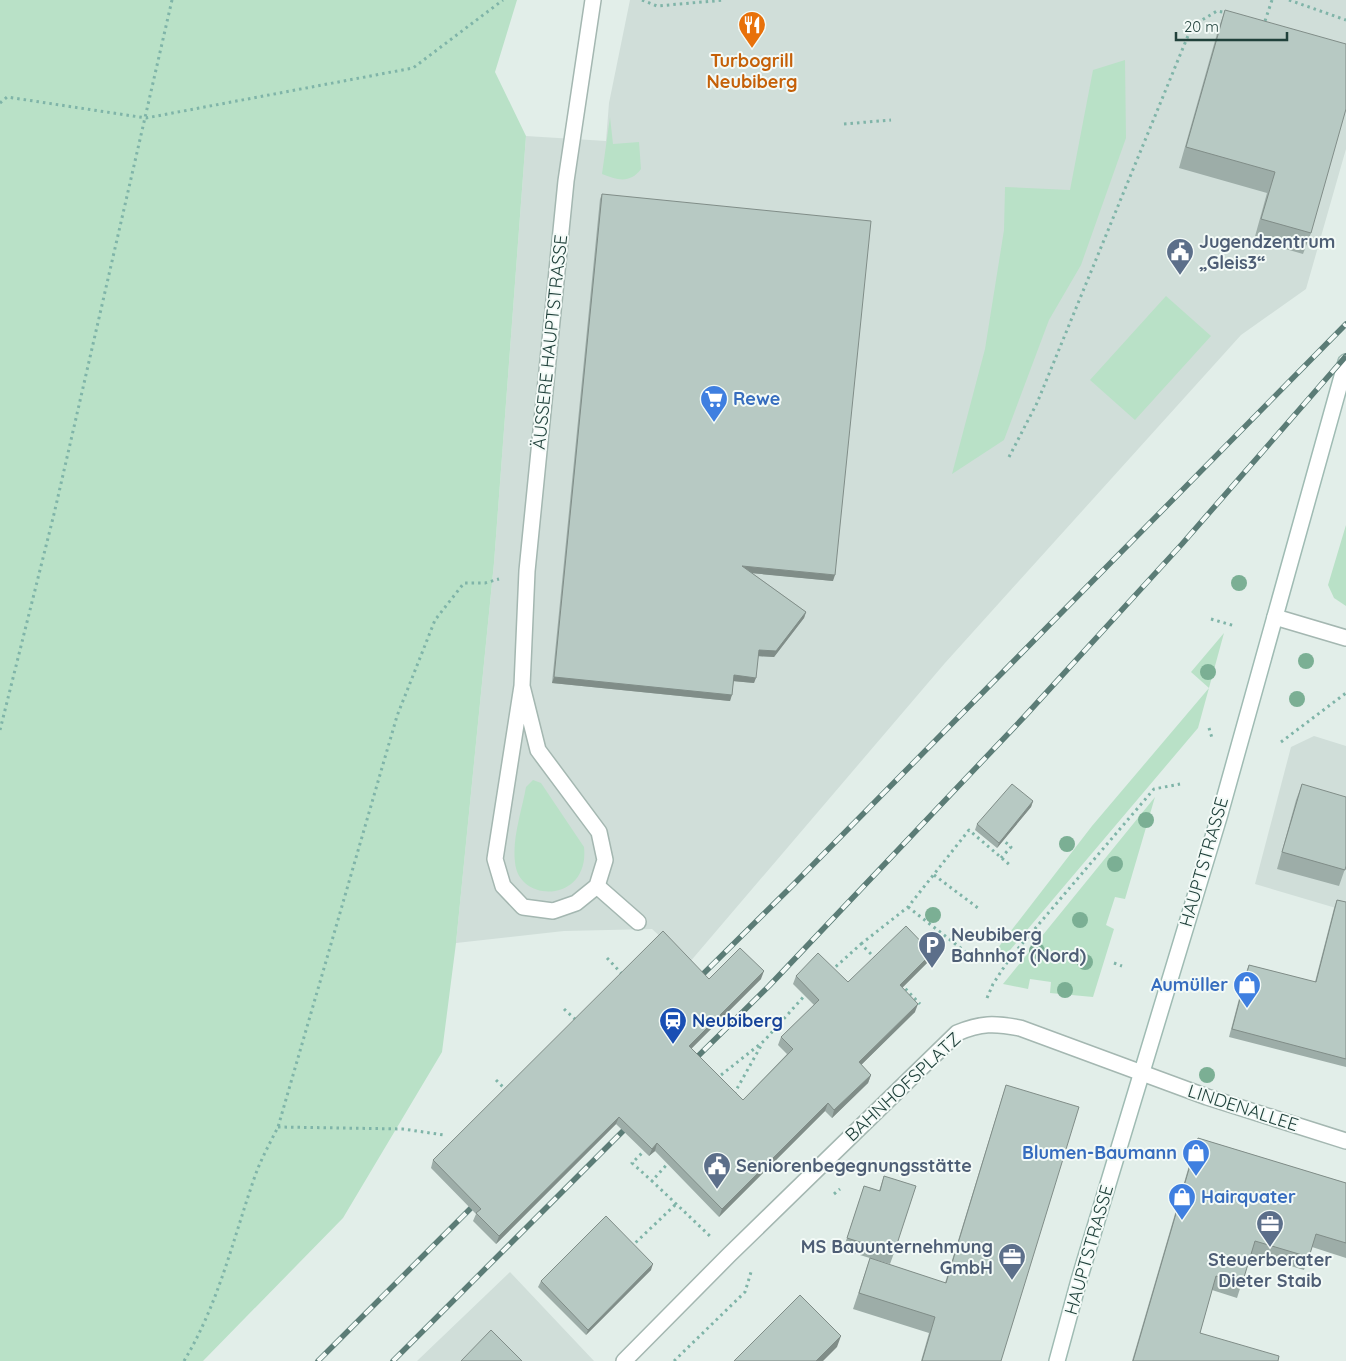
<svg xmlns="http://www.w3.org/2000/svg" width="1346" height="1361" font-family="Quicksand,sans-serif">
<rect width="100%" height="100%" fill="#e2eee9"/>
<path fill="#d0ded9" d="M630,0H1346V149L1306,289L1241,335L945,663L689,963L652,929L564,931L456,943L494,563L526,136L606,141L609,103Z
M1314,736L1346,746V911L1255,884L1291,747Z
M510,1272L594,1361H417Z"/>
<path fill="#b9e1c7" d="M0,0H517L495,72L526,136L494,563L456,943L442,1052L343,1218L203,1361H0Z
M1125,60L1126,138L1081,265L1049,320L1004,440L952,474L985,349L1004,230L1005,187L1070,190L1093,70Z
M610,117L613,144L639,142L641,169C630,184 617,180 602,174Z
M1166,296L1211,336L1135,420L1090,380Z
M1346,525V606L1334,598L1328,585Z
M1224,633L1198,728L1005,956L997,949L1092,826L1209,688L1191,672Z
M533,780L541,783L584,847C590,903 518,904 515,862C512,838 522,810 526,787Z
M1155,797L1125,899L1115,897L1106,925L1114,929L1093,997L1050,993L1051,982L1030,979L1028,989L1003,984Z"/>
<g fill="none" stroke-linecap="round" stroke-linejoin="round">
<defs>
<path id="lane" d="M597,886L638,922"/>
<path id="street" d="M1275,617L1346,638
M522,686L538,750L599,832L605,860L597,886L576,903L553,911L523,907L503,886L495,859L522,686L527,571L566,181L593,0
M624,1361L729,1255L957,1033C981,1023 994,1023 1020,1028L1207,1097L1346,1141"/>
<path id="secondary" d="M1057,1361L1079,1280L1220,814L1346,362"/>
</defs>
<use href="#lane" stroke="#a4b7b1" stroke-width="18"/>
<use href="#street" stroke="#a4b7b1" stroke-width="18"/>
<use href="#secondary" stroke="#9fbbb3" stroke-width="18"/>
<path stroke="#7fb4a8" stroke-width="3" stroke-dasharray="2.5 4" stroke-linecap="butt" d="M642,0L657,6L725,0
M1289,0L1346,20
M1265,21L1272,0
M0,103L7,97L146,118L413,68L503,0
M844,124L891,120
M1009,457L1037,403L1192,26L1217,11L1228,13
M1211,619L1235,626
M1209,728L1212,738
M0,730L54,514L172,0
M1281,742L1346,693
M1001,858L1011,847L1002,839
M934,875L978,908
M908,907L967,953
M861,944L908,907L969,830L1011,866
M607,958L623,975
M1114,963L1122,966
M831,971L861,944L875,958
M901,984L920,1004
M987,998L993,984L1010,958L1154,789L1180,784
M564,1009L576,1020
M716,1079L764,1041L806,994
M496,1080L508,1092
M734,1094L762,1044
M278,1127L403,1129L444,1135
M646,1149L632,1163L652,1181
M670,1161L652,1181L711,1237
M834,1194L840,1189
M631,1247L676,1204
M184,1361C219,1303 233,1239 255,1176C261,1159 270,1143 278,1127L397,716L435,620L464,583H485L499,579
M674,1361L745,1292L751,1272"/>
<use href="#lane" stroke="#fff" stroke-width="15"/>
<use href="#street" stroke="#fff" stroke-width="15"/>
<use href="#secondary" stroke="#fff" stroke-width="15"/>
<defs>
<path id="rail" d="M694,983L792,886L1346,324
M688,1066L769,986L1025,716L1182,544L1346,356
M318,1361L479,1200
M393,1361L633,1121"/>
</defs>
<use href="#rail" stroke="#5b7c76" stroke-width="5.5"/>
<use href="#rail" stroke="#f3faf7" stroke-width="4" stroke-dasharray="11" stroke-linecap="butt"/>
</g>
<g fill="#7baf94">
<circle cx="1239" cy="583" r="8"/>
<circle cx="1306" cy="661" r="8"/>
<circle cx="1208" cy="672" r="8"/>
<circle cx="1297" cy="699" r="8"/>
<circle cx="1146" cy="820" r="8"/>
<circle cx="1067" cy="844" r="8"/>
<circle cx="1115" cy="864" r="8"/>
<circle cx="933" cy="915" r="8"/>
<circle cx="1080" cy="920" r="8"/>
<circle cx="1037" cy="951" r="8"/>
<circle cx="1085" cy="962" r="8"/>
<circle cx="1065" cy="990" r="8"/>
<circle cx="1207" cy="1075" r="8"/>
</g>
<path fill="#9dada8" d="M1225,10L1311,233L1303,254L1254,240L1267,193L1179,168L1218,30Z
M602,194L833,581L752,573L806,612L804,618L774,657L758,656L754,683L734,681L730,701L552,683L600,199Z
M1302,784L1346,866L1339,886L1277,869L1296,800Z
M1033,801L1031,807L997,848L975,830L977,824Z
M1337,900L1346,902V1067L1229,1037L1246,972L1249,965L1315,982L1334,908Z
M929,961L902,988L915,1012L861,1065L871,1075L868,1083L832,1118L825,1111L719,1217L655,1151L649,1156L616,1124L496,1244L473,1221L476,1214L431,1168L433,1160L709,979H761L691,1049L743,1100L787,1054L778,1045L781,1037L814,1005L793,984L796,976L848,982Z
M1006,1085L1001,1361H921L929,1333L853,1309L870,1258L945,1283L1001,1101Z
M1198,1138L1346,1183V1258L1312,1247L1304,1270L1251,1254L1237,1298L1212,1290L1200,1333L1278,1361H1132L1193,1152Z
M884,1176L894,1253L890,1264L843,1250L864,1186L879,1191Z
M651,1270L586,1335L538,1287L541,1281Z"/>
<path fill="#808d88" d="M742,566L835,575L833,581L740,572Z
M806,612L804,618L774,657L757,656L759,650Z
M734,675L756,678L754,683L732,681Z
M554,677L732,695L730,701L552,683Z
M1033,801L1031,807L997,848L999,843Z
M932,953L929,961L897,993L900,985Z
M764,971L761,979L686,1054L689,1046Z
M918,1004L915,1012L856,1070L859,1062Z
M871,1075L868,1083L832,1118L834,1110Z
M828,1103L825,1111L719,1217L722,1209Z
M619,1117L616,1124L496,1244L499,1236Z
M657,1143L655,1151L649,1156L652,1149Z
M653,1264L651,1270L586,1335L588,1330Z
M841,1336L837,1347L823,1361H816Z"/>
<path fill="#b7c9c3" stroke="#808d88" d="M1225,10L1346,44V109L1311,233L1261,219L1275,172L1186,147Z
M602,194L871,221L835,575L742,566L806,612L776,651L759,650L756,678L734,675L732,695L554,677Z
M1012,784L1033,801L999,843L977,824Z
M1302,784L1346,797V866L1345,870L1282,852Z
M1337,900L1346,902V1059L1232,1029L1249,965L1316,982Z
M906,926L932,953L900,985L918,1004L859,1062L871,1075L834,1110L828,1103L722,1209L657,1143L652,1149L619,1117L499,1236L476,1213L481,1209L433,1160L663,931L709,979L740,948L764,971L689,1046L743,1100L793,1049L781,1037L819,1000L796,976L818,953L848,982Z
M1006,1085L1079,1107L1001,1361H922L935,1317L859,1293L870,1258L946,1283Z
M1198,1138L1346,1183V1243L1316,1234L1309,1257L1255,1241L1242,1284L1216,1276L1200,1333L1279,1356L1278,1361H1133Z
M884,1176L916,1186L894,1253L847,1238L864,1186L880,1191Z
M606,1216L653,1264L588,1330L541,1281Z
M800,1295L841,1336L816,1361H734Z
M491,1330L522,1361H461Z"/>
<defs>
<symbol id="restaurant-pin" viewBox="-11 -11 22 30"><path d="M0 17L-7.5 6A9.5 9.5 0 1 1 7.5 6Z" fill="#e8710a" stroke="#f3faf7"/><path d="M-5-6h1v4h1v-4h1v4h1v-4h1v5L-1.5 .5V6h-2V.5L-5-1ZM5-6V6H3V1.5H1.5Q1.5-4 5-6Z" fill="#fff"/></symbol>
<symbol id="civic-pin" viewBox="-11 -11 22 30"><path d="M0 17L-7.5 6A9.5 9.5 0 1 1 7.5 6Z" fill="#5c6f8a" stroke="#f3faf7"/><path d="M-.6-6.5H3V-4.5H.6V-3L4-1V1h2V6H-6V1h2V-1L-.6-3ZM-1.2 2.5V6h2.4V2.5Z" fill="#fff"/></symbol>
<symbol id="supermarket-pin" viewBox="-11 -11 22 30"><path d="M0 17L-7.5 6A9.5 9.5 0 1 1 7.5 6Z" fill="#3f7fe0" stroke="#f3faf7"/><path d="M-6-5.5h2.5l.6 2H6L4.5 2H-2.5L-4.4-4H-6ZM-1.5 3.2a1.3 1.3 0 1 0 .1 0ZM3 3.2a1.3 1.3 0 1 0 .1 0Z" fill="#fff"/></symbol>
<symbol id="parking-pin" viewBox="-11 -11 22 30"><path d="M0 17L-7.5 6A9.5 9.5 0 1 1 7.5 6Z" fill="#5c6f8a" stroke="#f3faf7"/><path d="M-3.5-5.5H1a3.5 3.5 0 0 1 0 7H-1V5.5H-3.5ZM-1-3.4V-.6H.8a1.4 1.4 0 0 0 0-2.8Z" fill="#fff"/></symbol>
<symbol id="shop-pin" viewBox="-11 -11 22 30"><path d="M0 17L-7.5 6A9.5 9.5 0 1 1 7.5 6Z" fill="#3f7fe0" stroke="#f3faf7"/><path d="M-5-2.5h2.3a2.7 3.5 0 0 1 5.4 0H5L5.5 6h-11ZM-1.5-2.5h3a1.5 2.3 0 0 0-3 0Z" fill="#fff"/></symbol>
<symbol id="station-pin" viewBox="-11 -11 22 30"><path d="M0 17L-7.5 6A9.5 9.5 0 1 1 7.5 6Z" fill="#1a4fb4" stroke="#f3faf7"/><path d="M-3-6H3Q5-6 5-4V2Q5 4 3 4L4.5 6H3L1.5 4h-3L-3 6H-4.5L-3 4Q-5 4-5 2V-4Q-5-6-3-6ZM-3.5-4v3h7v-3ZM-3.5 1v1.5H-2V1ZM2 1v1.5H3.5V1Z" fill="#fff"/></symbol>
<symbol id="office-pin" viewBox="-11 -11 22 30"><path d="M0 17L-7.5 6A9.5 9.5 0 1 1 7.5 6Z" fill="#5c6f8a" stroke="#f3faf7"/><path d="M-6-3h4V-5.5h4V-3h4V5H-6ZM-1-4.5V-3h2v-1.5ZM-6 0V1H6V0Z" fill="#fff"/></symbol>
</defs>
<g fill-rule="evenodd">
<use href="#restaurant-pin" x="736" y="9" width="32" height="43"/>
<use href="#civic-pin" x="1164" y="236" width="32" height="43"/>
<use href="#supermarket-pin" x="698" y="383" width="32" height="43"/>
<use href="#parking-pin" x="916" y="929" width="32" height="43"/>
<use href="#shop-pin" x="1231" y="969" width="32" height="43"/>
<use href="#station-pin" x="657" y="1005" width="32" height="43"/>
<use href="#shop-pin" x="1180" y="1137" width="32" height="43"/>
<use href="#civic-pin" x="701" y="1150" width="32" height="43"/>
<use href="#shop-pin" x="1166" y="1181" width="32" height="43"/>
<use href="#office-pin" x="1254" y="1208" width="32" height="43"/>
<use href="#office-pin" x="996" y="1241" width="32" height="43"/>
</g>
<g text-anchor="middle" stroke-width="4" stroke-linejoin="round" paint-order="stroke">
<g font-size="18" font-weight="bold" fill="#c56008" stroke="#f3faf7">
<text x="752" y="67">Turbogrill<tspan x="752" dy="21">Neubiberg</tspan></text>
</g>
<g font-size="18" font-weight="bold" fill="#4e5e75" stroke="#f3faf7" text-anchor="start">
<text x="1199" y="248">Jugendzentrum<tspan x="1199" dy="21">„Gleis3“</tspan></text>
<text x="951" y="941">Neubiberg<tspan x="951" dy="21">Bahnhof (Nord)</tspan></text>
<text x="736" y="1172">Seniorenbegegnungsstätte</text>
<text x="993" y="1253" text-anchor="end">MS Bauunternehmung<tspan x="993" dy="21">GmbH</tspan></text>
<text x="1270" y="1266" text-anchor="middle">Steuerberater<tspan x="1270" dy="21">Dieter Staib</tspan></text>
</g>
<g font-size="18" fill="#20413b" stroke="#f3faf7">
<text transform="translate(550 342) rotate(-84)" y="6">ÄUSSERE HAUPTSTRASSE</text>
<text transform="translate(1204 862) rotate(-74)" y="6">HAUPTSTRASSE</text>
<text transform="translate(903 1087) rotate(-43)" y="6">BAHNHOFSPLATZ</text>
<text transform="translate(1243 1108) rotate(18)" y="6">LINDENALLEE</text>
<text transform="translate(1089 1250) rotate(-74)" y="6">HAUPTSTRASSE</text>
</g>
<g font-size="18" font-weight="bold" fill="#366cbe" stroke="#f3faf7" text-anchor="start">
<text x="733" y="405">Rewe</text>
<text x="1228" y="991" text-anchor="end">Aumüller</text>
<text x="1177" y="1159" text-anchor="end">Blumen-Baumann</text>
<text x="1201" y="1203">Hairquater</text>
</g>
<g font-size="18" font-weight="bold" fill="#164399" stroke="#f3faf7" text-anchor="start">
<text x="692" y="1027">Neubiberg</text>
</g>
</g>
<path d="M1176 32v8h111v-8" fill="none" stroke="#20413b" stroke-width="2.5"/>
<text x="1184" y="32" font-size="15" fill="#20413b" stroke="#f3faf7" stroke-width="4" paint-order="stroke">20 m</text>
</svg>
